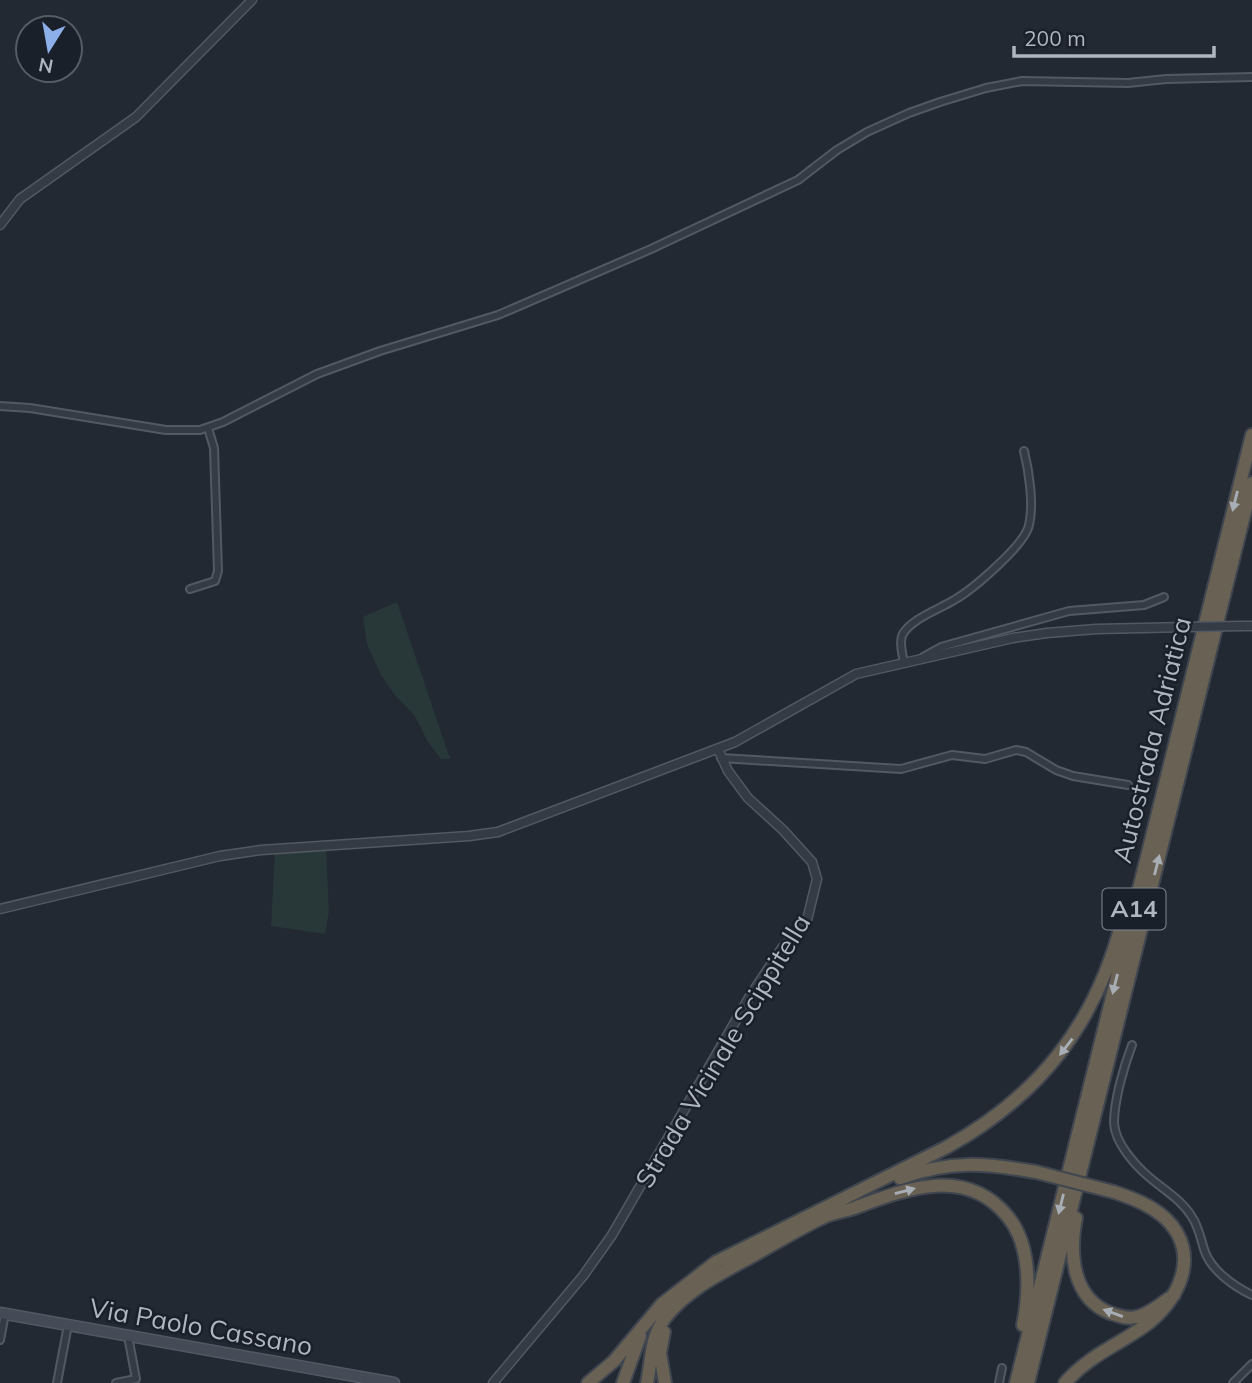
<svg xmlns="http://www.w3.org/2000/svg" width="1252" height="1383" font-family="Mulish,sans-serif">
<rect width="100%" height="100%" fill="#222933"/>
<path fill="#283838" d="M397,602L450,759H441L428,742L415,716L394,694L381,675L367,644L363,617Z
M326,849L329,911L325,934L271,926L275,852Z"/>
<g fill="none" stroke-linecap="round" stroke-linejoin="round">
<defs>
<path id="minor" d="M0,406L30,408L166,430H200L223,422L317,374L380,351L498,315L651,249L798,180L837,150L867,132L909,113L940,102L986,88L1022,81L1128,83L1166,79L1252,77
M190,589L215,581L218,571L214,448L208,428
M923,657L941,647L1069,611L1144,605L1164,597
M904,663C903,655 899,645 902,636C908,620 940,609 954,600C972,590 1025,545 1029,525C1034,505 1029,471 1024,451
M721,758L901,769L952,755L985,759L1016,750L1026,752L1056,770L1073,776L1128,785
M1132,1045C1124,1066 1114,1100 1114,1123C1115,1143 1135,1165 1149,1177C1164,1190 1182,1200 1192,1217C1199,1227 1201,1241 1205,1252C1212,1271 1235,1287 1252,1295
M0,1340L5,1314
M57,1383L68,1325
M116,1383L136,1379L128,1336
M999,1383L1002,1368
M1233,1383L1252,1364"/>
<path id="tertiary" d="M0,225L20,199L136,117L252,0
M1241,626H1252
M0,909L220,856L261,850L469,836L498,832L735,742L856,674L1013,638L1047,633L1096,629L1187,627
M493,1383L583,1276L612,1235L750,996L782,948L797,935L807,920L817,879L812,862L783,830L748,798L728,771L718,749"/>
<path id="secondary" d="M0,1313L394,1383"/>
<path id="motorway" d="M900,1178C952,1160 984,1163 1036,1172
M1076,1218C1069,1253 1072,1298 1110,1313C1119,1316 1127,1319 1136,1317C1149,1315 1163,1302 1174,1295
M664,1332L660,1353L665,1383
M588,1383L614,1361L662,1304L716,1262L947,1147C1039,1096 1095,1025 1122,922
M623,1383L640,1336
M647,1383C652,1360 650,1338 665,1318C688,1288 724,1272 756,1254C779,1241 802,1227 826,1216C836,1212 847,1211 857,1207C908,1188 967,1166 1008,1217C1031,1245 1030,1291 1023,1325
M1016,1383L1252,435
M1028,1383L1252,483
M1065,1383C1087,1357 1116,1346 1143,1327C1179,1302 1202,1254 1166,1219C1151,1205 1132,1198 1114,1192"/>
</defs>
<use href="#minor" stroke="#525962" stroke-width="10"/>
<use href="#tertiary" stroke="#525962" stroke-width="11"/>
<use href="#secondary" stroke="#525962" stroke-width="13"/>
<use href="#motorway" stroke="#3f464f" stroke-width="16"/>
<use href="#minor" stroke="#353b44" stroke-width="6"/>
<use href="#tertiary" stroke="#353b44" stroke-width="8"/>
<use href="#secondary" stroke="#444a56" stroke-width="10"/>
<use href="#motorway" stroke="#696153" stroke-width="12"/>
<defs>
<path id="tertiary-bridge" d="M1187,627L1241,626"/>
<path id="motorway-bridge" d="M1036,1172L1114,1192"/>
</defs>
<use href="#tertiary-bridge" stroke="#525962" stroke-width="11" stroke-linecap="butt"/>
<use href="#motorway-bridge" stroke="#3f464f" stroke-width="16" stroke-linecap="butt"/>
<use href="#tertiary-bridge" stroke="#353b44" stroke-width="8"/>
<use href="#motorway-bridge" stroke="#696153" stroke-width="12"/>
</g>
<defs><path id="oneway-solid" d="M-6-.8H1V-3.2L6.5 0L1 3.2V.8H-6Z" transform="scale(1.75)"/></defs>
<g fill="#a8aeb6">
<use href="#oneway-solid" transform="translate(1235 501) rotate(104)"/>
<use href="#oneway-solid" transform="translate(1157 865) rotate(-76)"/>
<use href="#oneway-solid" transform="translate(1115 984) rotate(104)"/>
<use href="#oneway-solid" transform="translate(1066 1047) rotate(128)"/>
<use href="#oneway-solid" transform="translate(905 1191) rotate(-15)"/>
<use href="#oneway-solid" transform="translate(1061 1204) rotate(104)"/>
<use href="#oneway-solid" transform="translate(1113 1313) rotate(-160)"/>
</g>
<g text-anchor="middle" stroke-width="5" stroke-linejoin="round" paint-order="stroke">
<rect fill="#1a2029" stroke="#828993" stroke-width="2" x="1102.5" y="888.5" width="63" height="41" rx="5"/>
<g font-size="24" font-weight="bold" fill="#afb6c1">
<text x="1134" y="917">A14</text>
</g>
<g font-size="26" fill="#afb6c1" stroke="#1a2029">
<text transform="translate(1152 740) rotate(-76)" y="9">Autostrada Adriatica</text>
<text transform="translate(723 1051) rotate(-59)" y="9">Strada Vicinale Scippitella</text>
<text transform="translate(201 1327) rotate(10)" y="9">Via Paolo Cassano</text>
</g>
</g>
<g transform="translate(49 49) rotate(191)"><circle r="33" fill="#1a2029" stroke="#565c66" stroke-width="2"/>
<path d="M0-5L12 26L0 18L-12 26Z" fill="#8cafe9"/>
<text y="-10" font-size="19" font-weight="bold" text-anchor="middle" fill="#afb6c1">N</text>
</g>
<path d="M1014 46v10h200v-10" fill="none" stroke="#afb6c1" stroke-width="3.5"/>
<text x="1024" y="46" font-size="21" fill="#afb6c1" stroke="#1a2029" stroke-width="5" paint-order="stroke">200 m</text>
</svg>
